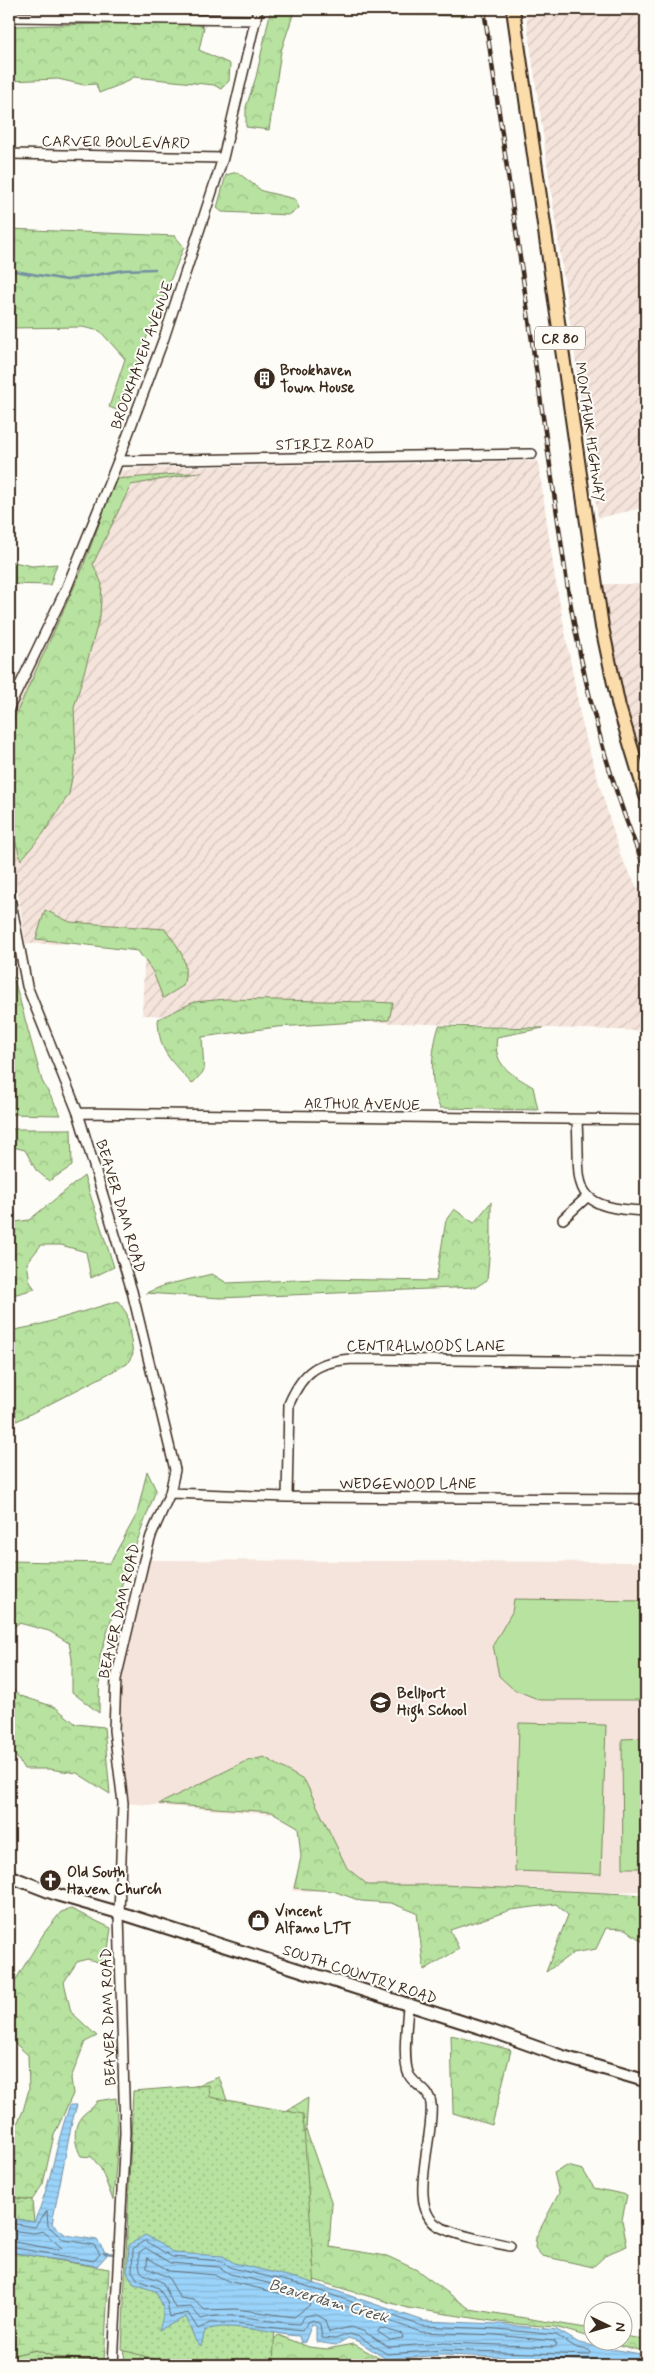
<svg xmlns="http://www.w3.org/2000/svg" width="655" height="2374" font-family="Mynerve,sans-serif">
<defs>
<pattern id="industrial-furrows" width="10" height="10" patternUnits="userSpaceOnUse" patternTransform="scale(1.25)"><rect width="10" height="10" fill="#f5e4db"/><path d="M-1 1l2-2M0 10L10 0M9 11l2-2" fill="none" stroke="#d3c4bc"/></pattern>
<pattern id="grass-tufts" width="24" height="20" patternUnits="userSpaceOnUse" patternTransform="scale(1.25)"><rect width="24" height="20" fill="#b7e29f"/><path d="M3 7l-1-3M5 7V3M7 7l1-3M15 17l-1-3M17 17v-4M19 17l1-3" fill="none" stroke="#9ec288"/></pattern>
<pattern id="forest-crowns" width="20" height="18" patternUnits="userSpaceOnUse" patternTransform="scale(1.25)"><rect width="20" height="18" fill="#b7e29f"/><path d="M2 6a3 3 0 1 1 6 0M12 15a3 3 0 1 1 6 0" fill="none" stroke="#9ec288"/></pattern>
<pattern id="wetland-marsh" width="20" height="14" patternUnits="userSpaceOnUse" patternTransform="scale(1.25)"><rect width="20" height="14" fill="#b7e29f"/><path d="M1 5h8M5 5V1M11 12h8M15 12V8" fill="none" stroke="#9ec288"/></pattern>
<pattern id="park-dots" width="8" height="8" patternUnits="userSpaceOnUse" patternTransform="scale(1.25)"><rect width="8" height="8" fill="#b7e29f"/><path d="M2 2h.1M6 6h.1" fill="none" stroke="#9ec288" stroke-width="1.8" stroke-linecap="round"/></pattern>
<pattern id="water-rules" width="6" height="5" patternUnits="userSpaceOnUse" patternTransform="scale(1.25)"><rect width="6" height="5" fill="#9ad3fa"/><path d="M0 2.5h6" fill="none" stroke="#86b5d6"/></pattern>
</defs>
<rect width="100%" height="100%" fill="#fdfcf7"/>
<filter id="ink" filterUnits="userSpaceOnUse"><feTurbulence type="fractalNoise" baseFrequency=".02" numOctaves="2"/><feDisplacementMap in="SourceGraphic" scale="10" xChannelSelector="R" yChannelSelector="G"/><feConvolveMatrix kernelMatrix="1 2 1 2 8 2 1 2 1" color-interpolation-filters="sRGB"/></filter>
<g filter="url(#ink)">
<path fill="#f5e4db" d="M144,1560L646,1562V1891L545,1894L546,1888L292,1891L314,1817L123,1803L114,1730L116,1674Z"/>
<path fill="url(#industrial-furrows)" d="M525,9H646V507L598,518Z
M538,461L555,578L583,729L621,857L646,904V1031L142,1015L145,943L26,944L9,836V721L119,471L140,468Z
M596,584H646L645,793Z"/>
<path fill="url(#grass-tufts)" stroke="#79865e" d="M36,2350L55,2357L104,2362L103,2365H43L9,2360V2354L13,2355Z"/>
<path fill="url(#forest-crowns)" stroke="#79865e" d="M271,9H307V12H294L281,51L269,130L246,127V107L256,77Z
M349,9H464V16L353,14Z
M191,22L204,27L199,50L230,64L229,81L221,89L214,85L134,77L122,84L99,93L96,84L84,85L58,79L9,81L11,26Z
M237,172L262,191L295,199L299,208L289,215L222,212L217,208L226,175Z
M9,229L175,236L184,247L117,410L109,407L125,359L100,331L82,327L9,328Z
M202,472L131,485L93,564L102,584L100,616L74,708L76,755L69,794L43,834L21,860L9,821V734L11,725L81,572L116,479Z
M9,561L32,566L57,564L50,585L9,584Z
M45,910L70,922L165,929C180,949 190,961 183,986L163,998L153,972L138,951L36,939Z
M9,971L14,979L42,1081L61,1115L9,1114Z
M226,999L371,1002L393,1003L389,1020L277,1027L202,1037L204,1071L192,1084C170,1059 159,1053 158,1019L194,1002Z
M439,1026L543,1028L497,1037C492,1066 512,1074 533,1087L538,1110L440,1108C429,1084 431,1051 439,1026Z
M9,1129H71L72,1166L49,1181L36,1170L25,1150L9,1146Z
M84,1176L114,1267L91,1278L86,1252L61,1245H41L27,1263L30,1282L35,1289L9,1296V1223L29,1220Z
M491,1202V1235L487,1280L476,1287L220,1298L146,1293L165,1285L212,1274L227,1283L318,1279L436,1281L446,1220L454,1209L474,1223Z
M118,1301L127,1314L133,1354L127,1364L9,1425V1331L35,1326Z
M147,1471L156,1490L125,1574L100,1656L99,1713L72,1692V1659L69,1643L49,1631L19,1623L9,1630V1561L110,1563L137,1514Z
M9,1680L10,1687L21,1696L55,1707L76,1724L104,1727L110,1794L77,1773L49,1769H24L9,1745Z
M264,1757L305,1781L347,1868L368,1885H444L646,1895V1944L625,1929L606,1928L596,1949L573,1953L546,1972L568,1915L556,1904L511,1910L450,1930L459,1949L424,1970L417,1913L391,1903L361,1901L333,1891L294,1888L301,1857L298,1827L272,1812L159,1804L244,1762Z
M71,1909L111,1928L106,1964L87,1959L77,1962L64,1982L71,2012L97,2036L85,2042L71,2078L73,2094L54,2135L43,2184L32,2200L16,2198L9,2191V2141L23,2111L29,2089L28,2055L9,2038V1991L44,1933L61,1912Z
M451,2035L511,2050L492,2125L453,2113Z
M219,2077L232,2115H279L308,2098L306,2130L332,2204L329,2247L387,2256L417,2270L470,2309L592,2329V2338L555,2327L505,2323L408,2308L227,2254L177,2093Z
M116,2098L118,2141L113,2200L101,2169L92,2157L81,2156C74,2144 72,2126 83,2115C89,2109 93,2109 97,2101Z
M567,2166L583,2170L594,2188L627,2195L622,2220L627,2246L607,2254L593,2267L542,2256L535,2248L536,2237L559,2193L554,2173Z
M278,2335L309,2347L327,2349L354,2344L386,2362L449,2360L446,2365L124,2364L125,2341L270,2345Z
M623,2335L646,2341V2352L607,2342H622Z"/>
<path fill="url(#wetland-marsh)" stroke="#79865e" d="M9,2191L16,2198L32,2200L34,2222L9,2218Z
M9,2252L109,2269L104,2362L55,2357L36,2350L13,2355L9,2354Z"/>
<path fill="url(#park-dots)" stroke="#79865e" d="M209,2085L210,2097L303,2114L316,2303L277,2287L273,2365H177L122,2350L133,2091Z"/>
<path fill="#b7e29f" stroke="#79865e" d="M514,1599L646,1601V1700H540L513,1689L499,1676L493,1645L512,1612Z
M519,1723L606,1725L601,1874L515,1871Z
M646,1738V1868H623L622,1739Z"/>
<path fill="url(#water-rules)" stroke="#748fa2" d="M70,2105H77L72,2122L52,2224L66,2235L97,2240L107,2255L97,2266L9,2252V2218L34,2222C52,2183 55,2144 70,2105Z
M145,2235L161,2243L173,2253L223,2256L234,2263L304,2280L424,2321L498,2324L557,2330L579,2343L646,2355V2360L605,2361L444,2355L386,2359L358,2341L348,2338L336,2345L316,2342V2326L312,2324L305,2342L301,2343L299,2336C275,2335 225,2320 205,2331L201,2346L196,2342L186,2317L159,2330C165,2311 165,2308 155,2291L134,2284L127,2272L129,2245Z"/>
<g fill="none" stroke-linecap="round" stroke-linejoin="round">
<path stroke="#616e76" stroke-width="1" d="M9,2223L35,2227L47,2211L48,2226L64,2240L94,2245L100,2254L94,2261L9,2247
M9,2230L34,2233L43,2231L62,2248L59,2250L9,2241
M146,2241L172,2257L221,2261L232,2268L303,2285L422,2326L497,2329L556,2335L577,2348L589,2350L591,2353L588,2355L444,2350L387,2354L360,2337L349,2334L335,2339L322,2338L320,2324L313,2320L308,2322L302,2331L234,2323H210L198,2329L188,2313L170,2317L167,2302L159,2288L138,2280L132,2271L133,2249Z
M146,2248L170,2263L219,2267L230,2274L301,2291L421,2332L496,2335L554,2341L557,2345L554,2347L444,2343L389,2347L363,2331L351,2327L329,2332L324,2319L315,2314L305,2316L299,2324C268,2323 231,2310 201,2319L191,2307L175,2308L163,2283C144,2271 138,2281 139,2253Z
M148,2258L169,2271L216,2275L228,2281L299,2298L309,2302L310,2305L294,2317L236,2309L205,2310L194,2300L180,2298L168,2277L147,2268Z
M381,2328L402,2334L403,2338L390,2340L378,2332Z"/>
<path stroke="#748fa2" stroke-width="2.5" d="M9,270L67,280L124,270L155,269
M104,2253L116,2254"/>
<defs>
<path id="minor" d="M9,17L256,20
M9,154L223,158
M118,461L532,454
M9,708L67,587L118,461L164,338L223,158L258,9
M9,892L27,986L78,1113L132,1291L175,1470L170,1493L151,1536L144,1560L116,1679L114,1730L123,1803L119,1913L125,2133L113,2365
M78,1113L646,1120
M577,1121C581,1185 566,1208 646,1211
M563,1219L588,1196
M170,1493L287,1497L646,1499
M287,1497L289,1404C303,1371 318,1361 353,1359L646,1362
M408,2006C407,2023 402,2061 409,2075C415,2086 430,2090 431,2104C435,2136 405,2210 440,2227C461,2237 488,2241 510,2246"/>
<path id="secondary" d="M9,1876L58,1895L127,1915L494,2032L561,2056L646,2081"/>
<path id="primary" d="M513,9L602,627L619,707L646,796"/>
</defs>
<use href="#minor" stroke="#3b2a1e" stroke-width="12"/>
<use href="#secondary" stroke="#3b2a1e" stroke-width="15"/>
<use href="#primary" stroke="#3b2a1e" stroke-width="16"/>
<use href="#minor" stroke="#fdfcf7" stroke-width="9"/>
<use href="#secondary" stroke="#fdfcf7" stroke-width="11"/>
<use href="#primary" stroke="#fbddab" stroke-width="12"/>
<defs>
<path id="rail" d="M484,9L567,583C583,682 607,778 646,871"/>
</defs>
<use href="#rail" stroke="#3b2a1e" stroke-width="4.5"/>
<use href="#rail" stroke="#fdfcf7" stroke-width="2.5" stroke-dasharray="8" stroke-linecap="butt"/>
</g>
</g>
<defs>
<symbol id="building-disc" viewBox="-11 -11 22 22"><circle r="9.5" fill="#3b2a1e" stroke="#fdfcf7"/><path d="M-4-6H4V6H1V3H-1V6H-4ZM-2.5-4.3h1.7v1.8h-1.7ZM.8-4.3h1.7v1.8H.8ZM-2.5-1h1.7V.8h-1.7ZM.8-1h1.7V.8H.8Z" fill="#fff"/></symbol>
<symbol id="school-disc" viewBox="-11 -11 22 22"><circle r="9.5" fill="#3b2a1e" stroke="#fdfcf7"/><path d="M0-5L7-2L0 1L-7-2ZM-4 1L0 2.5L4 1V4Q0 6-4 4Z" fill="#fff"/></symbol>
<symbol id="church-disc" viewBox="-11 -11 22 22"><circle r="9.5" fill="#3b2a1e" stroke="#fdfcf7"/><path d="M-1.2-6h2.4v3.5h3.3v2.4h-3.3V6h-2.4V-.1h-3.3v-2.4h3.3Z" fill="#fff"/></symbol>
<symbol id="shop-disc" viewBox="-11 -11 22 22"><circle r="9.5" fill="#3b2a1e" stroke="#fdfcf7"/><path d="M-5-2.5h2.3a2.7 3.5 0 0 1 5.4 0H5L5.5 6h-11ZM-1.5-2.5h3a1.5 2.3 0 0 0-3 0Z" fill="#fff"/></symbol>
</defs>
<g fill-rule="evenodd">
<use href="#building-disc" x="252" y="366" width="25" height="25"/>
<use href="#school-disc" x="368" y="1690" width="25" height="25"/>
<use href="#church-disc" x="38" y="1868" width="25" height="25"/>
<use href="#shop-disc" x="246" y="1908" width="25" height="25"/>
</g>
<g text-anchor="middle" stroke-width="4" stroke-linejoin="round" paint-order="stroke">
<rect fill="#fdfcf7" stroke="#75695f" stroke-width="1" x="535" y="326.5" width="50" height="23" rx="4"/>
<g font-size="14" font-weight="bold" fill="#3b2a1e">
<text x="560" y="343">CR 80</text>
</g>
<g font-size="15" fill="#3b2a1e" stroke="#fdfcf7">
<text transform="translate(116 142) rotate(1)" y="5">CARVER BOULEVARD</text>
<text transform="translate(142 355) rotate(-70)" y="5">BROOKHAVEN AVENUE</text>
<text transform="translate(590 432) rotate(82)" y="5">MONTAUK HIGHWAY</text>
<text transform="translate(325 444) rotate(-1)" y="5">STIRIZ ROAD</text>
<text transform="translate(362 1104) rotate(1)" y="5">ARTHUR AVENUE</text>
<text transform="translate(121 1206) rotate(73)" y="5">BEAVER DAM ROAD</text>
<text x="426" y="1351">CENTRALWOODS LANE</text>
<text x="408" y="1489">WEDGEWOOD LANE</text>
<text transform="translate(119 1611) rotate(-77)" y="5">BEAVER DAM ROAD</text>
<text transform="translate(360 1974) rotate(18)" y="5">SOUTH COUNTRY ROAD</text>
<text transform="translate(108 2017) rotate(-92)" y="5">BEAVER DAM ROAD</text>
</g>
<g font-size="15" font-weight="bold" fill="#3b2a1e" stroke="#fdfcf7" text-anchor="start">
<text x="280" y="375">Brookhaven<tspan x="280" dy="17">Town House</tspan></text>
<text x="397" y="1698">Bellport<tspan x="397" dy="17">High School</tspan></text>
<text x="67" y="1877">Old South<tspan x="67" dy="17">Haven Church</tspan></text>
<text x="275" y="1916">Vincent<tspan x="275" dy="17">Alfano LTT</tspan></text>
</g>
<g font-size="16" font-style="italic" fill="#535455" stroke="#fdfcf7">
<text transform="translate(329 2300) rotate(16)" y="6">Beaverdam Creek</text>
</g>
</g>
<rect width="655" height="2374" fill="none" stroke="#fdfcf7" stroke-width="30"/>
<rect x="15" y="15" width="625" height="2344" fill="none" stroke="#3b2a1e" stroke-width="2" filter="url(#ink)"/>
<g transform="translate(608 2326) rotate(95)"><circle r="24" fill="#fdfcf7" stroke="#afa8a0"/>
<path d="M0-4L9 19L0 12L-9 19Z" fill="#3b2a1e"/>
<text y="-8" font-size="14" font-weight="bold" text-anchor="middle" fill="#3b2a1e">N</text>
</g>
</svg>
